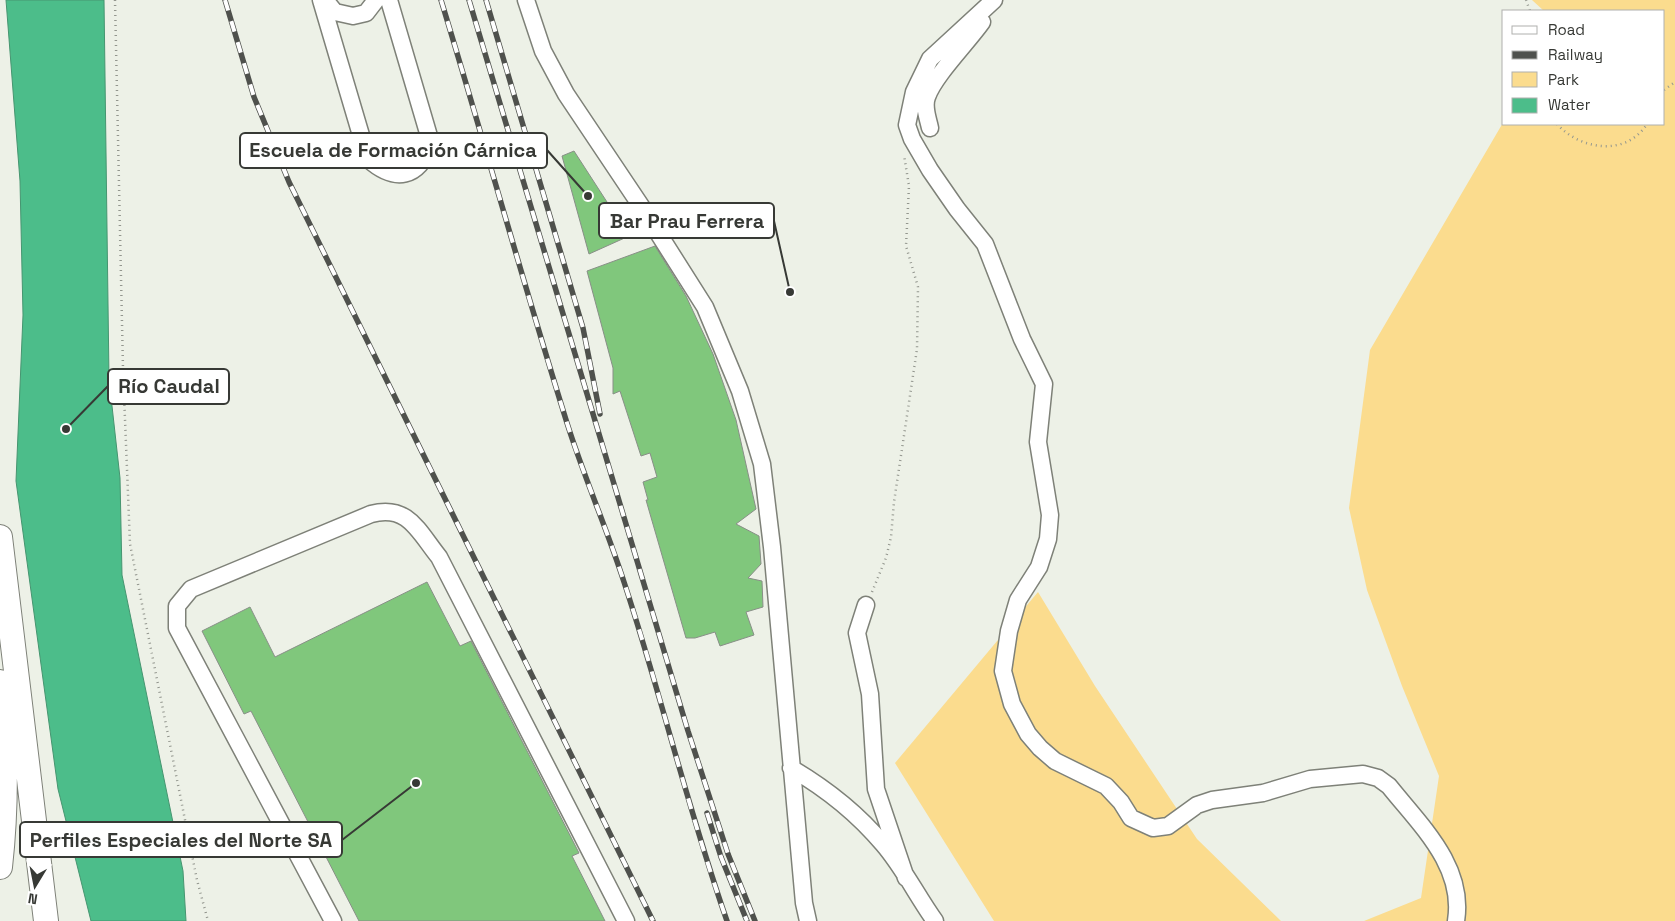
<svg xmlns="http://www.w3.org/2000/svg" width="1675" height="921" font-family="'Space Grotesk',sans-serif">
<rect width="100%" height="100%" fill="#edf1e7"/>
<path fill="#fbdc8e" d="M1532,0H1675V921H1364L1421,898L1439,776L1402,686L1367,590L1349,508L1370,350L1504,121V124H1664V11H1544Z
M1038,592L1095,686L1197,839L1281,921H994L895,763Z"/>
<path fill="#4cbd8a" stroke="#469570" d="M6,0H104L109,379L120,478L122,575L183,871L186,921H91L58,789L16,481L23,315L20,181Z"/>
<path fill="#80c77c" stroke="#888f87" d="M574,151L629,236L589,254L562,156Z
M655,246L686,296L713,354L736,420L756,509L736,524L759,536L761,564L748,578L762,581L763,607L746,612L754,635L720,646L715,632L695,638H686L646,500H648L643,482L657,477L650,453L641,456L620,391L613,394V368L587,271Z
M427,582L460,646L471,641L579,853L572,856L605,921H359L251,711L244,714L202,631L250,607L275,657Z"/>
<g fill="none" stroke-linecap="round" stroke-linejoin="round">
<defs>
<path id="minor" d="M321,0L368,159C395,183 419,179 431,143L389,0
M325,0L335,12L353,16L366,13L376,0
M526,0L543,51L566,94L641,206L705,307L740,391L762,464L772,547L804,903L808,921
M994,0L930,59L914,92L907,125L912,139L930,170L957,209L985,244L1022,339L1044,384L1038,442L1050,515L1048,539L1039,567L1018,600L1009,631L1003,671L1012,704L1028,734L1040,748L1055,761L1106,786L1121,802L1131,818L1153,828L1168,826L1197,805L1212,800L1263,793L1310,779L1363,774L1378,778L1389,786C1420,825 1465,866 1456,921
M930,128C928,118 923,107 927,97C934,76 968,42 982,22
M866,605L857,633L870,694L876,789L906,878
M791,768C825,788 858,814 883,844C903,867 917,896 935,921
M333,921L177,628V606L191,589L371,514C408,504 418,531 439,557L626,921"/>
<path id="highway" d="M0,537L46,921
M0,682C6,743 7,805 0,867"/>
</defs>
<use href="#minor" stroke="#7e8178" stroke-width="19"/>
<use href="#highway" stroke="#7e8178" stroke-width="26"/>
<path stroke="#93968e" stroke-width="2.5" stroke-dasharray="1 4" stroke-linecap="butt" d="M115,0L123,369L130,544L197,880L208,921
M1526,0L1530,11
M1664,90L1675,82
M1557,124C1580,150 1626,157 1647,124
M872,592L886,558L891,537L894,502L917,349L918,287L906,246L909,186L904,155"/>
<use href="#minor" stroke="#fff" stroke-width="16"/>
<use href="#highway" stroke="#fff" stroke-width="24"/>
<defs>
<path id="rail" d="M225,0L254,97L289,182L653,921
M441,0C484,141 523,282 567,423C584,477 607,529 624,582C661,694 688,810 727,921
M469,0L688,731L728,854L755,921
M486,0L583,328L600,414
M707,813L721,857L747,921"/>
</defs>
<use href="#rail" stroke="#4f514d" stroke-width="5.5"/>
<use href="#rail" stroke="#fff" stroke-width="4" stroke-dasharray="11" stroke-linecap="butt"/>
</g>
<path fill="none" stroke="#373935" stroke-width="2" d="M588 196L547 150M790 292L774 221M66 429L108 386M416 783L342 840"/>
<g fill="#373935" stroke="#fff" stroke-width="2">
<circle cx="588" cy="196" r="5"/>
<circle cx="790" cy="292" r="5"/>
<circle cx="66" cy="429" r="5"/>
<circle cx="416" cy="783" r="5"/>
</g>
<g fill="#fff" stroke="#373935" stroke-width="2">
<rect x="240" y="133" width="307" height="35" rx="5"/>
<rect x="599" y="203" width="175" height="35" rx="5"/>
<rect x="108" y="369" width="121" height="35" rx="5"/>
<rect x="20" y="822" width="322" height="35" rx="5"/>
</g>
<g font-size="20" text-anchor="middle" font-weight="bold" fill="#373935">
<text x="393" y="157">Escuela de Formación Cárnica</text>
<text x="687" y="228">Bar Prau Ferrera</text>
<text x="169" y="393">Río Caudal</text>
<text x="181" y="847">Perfiles Especiales del Norte SA</text>
</g>
<rect x="1502" y="10" width="162" height="115" fill="#ffffff" stroke="#afb0ae"/>
<rect x="1512" y="26" width="25" height="8" fill="#ffffff" stroke="#afb0ae"/>
<text x="1548" y="35" font-size="15" fill="#373935">Road</text>
<rect x="1512" y="51" width="25" height="8" fill="#4f514d" stroke="#afb0ae"/>
<text x="1548" y="60" font-size="15" fill="#373935">Railway</text>
<rect x="1512" y="72" width="25" height="15" fill="#fbdc8e" stroke="#afb0ae"/>
<text x="1548" y="85" font-size="15" fill="#373935">Park</text>
<rect x="1512" y="98" width="25" height="15" fill="#4cbd8a" stroke="#afb0ae"/>
<text x="1548" y="110" font-size="15" fill="#373935">Water</text>
<g transform="translate(35 886) rotate(190)" stroke="#ffffff" stroke-width="4" paint-order="stroke">
<path d="M0-4L9 19L0 12L-9 19Z" fill="#373935"/>
<text y="-8" font-size="14" font-weight="bold" text-anchor="middle" fill="#373935">N</text>
</g>
</svg>
